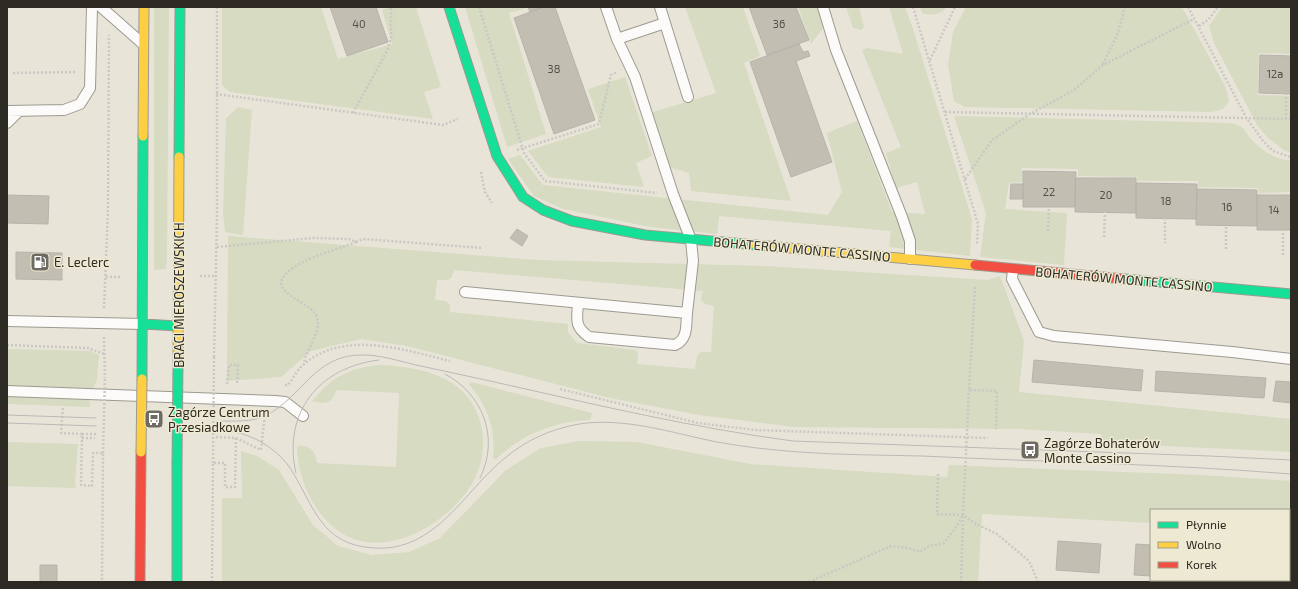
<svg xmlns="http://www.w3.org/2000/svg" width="1298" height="589" font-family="'Exo 2',sans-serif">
<rect width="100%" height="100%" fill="#e8e5d8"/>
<path fill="#d6dbc1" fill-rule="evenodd" d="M154,7H169L167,252L166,269L154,270Z
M222,7H321L338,59L392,44L382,10L389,7H416L441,87L424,92L433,119L230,92L222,85Z
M465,7H523L524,9L509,13L546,134L507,147Z
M685,7H743L760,56L744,63L791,201L691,191L689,173L666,166L650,113L716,93Z
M798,7H818L824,27L811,44Z
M846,7H859L864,27L861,30L853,28Z
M889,7H905L913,29L972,219L970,256L889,247L891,231L719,216L717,234L650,227L563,209L534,196L508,159L520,155L543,185L828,215L842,192L827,133L857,121L892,212L925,214L917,182L896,188L886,153L901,147L862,50L867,48L903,54Z
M920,7H947C940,15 933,16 922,13Z
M966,7H1182L1226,88L1229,101L1223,109L1212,112L965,107L954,101L948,65L953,32Z
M1222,7H1291V54L1259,53L1258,95L1291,96V152L1285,151L1268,138L1257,125L1214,43L1209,26Z
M625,77L652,156L636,163L644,187L548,177L528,151L601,127L588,89Z
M238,107L252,110L243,235L225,232L223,213L226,118Z
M954,116L1231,123C1249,128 1243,132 1255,143C1267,154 1275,158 1291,161V192L1259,193L1258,188L1198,187V181H1137V177L1078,176V169L1022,168V182L1009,183L1005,209L1067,213L1064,265L980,257L986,213Z
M228,236L538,260L766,266L988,280L1000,276L1024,341L1019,392L1291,419V452L1102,443L1101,434L1019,429L794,427L699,415L610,398L407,346L361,339L311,351L281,377L227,381ZM454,270L703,291L701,300L705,304L714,306L711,352H701L697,356L695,369L637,364L638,353L635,350L577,343L568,332V324L450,312V305L446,301L435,300L437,280H448L452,277Z
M7,349L91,351L99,355L97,380L89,396L90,407L7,404Z
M379,365C404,366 434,370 455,385C484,406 491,448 474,480C450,525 378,567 332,526C309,505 298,476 297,446C310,444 316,451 317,463L396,467L399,393L336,390C334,403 324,405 312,401C332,377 349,368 379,365Z
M471,382L592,413L590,420C554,421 521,435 495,460L493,458C496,429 488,407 469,384Z
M579,441L637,442L750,464L947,477L949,465L1201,475L1291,481V531H1289V510H1151V523L982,514L978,582H222V498H242L241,451L257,456L279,470L313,525L338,546L372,555L409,552L440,538L506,470L541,448Z
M7,442L78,444L75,483L76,488L7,486Z"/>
<path fill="#c2bfb2" stroke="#b6b4aa" d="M330,7H376L388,42L347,56Z
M528,7H544L530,12Z
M544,7H555L595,120L554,134L514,18Z
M749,7H796L809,40L767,55Z
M799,44L803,52L808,51L810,56L796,61L832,162L791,177L750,62Z
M1260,55L1291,56V94L1259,93Z
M1023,171L1076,172L1075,207H1023Z
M1075,178H1136V213L1075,212Z
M1136,183L1197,184L1196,219L1136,218Z
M1011,184H1023V199H1010Z
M1197,189L1257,190V226L1196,225Z
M7,195L49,196L48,224L7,223Z
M1257,195H1291V230H1257Z
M517,229L528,236L522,246L510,238Z
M16,252L62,253V280L16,279Z
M1034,360L1143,370L1141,391L1032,382Z
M1156,371L1266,378L1264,398L1155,391Z
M1276,381L1291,382V403L1273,401Z
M1058,541L1101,544L1099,573L1056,570Z
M1136,544L1151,545V576L1134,575Z
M40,565H57V582H40Z"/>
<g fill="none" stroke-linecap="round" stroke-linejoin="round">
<defs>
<path id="lane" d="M101,7L143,44
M660,7L688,97
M823,7L836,50L902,217L910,241V259
M617,39L665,23
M7,111L64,110L80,104L90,88L92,7
M7,123L18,112
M1013,270L1012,279L1039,332L1054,336L1232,352L1291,359
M465,292L687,313L693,261L691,240L673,194L635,77L617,39L606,7
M578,303C577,320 574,326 589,337L675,345C688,339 686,326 687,313
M7,321L143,324
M7,391L275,401L285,402L303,416
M1289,540H1291
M1262,582V580"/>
<path id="fast" d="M449,7L497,156L523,197L543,210L572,221L645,235L756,245
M179,157L180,7
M1124,279L1291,294
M143,324L178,326
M142,379L143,136
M177,465V582"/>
<path id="slow" d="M143,136L144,7
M756,245L975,265
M178,363L179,157"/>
<path id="jam" d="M975,265L1124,279
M140,582L141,452"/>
</defs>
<use href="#lane" stroke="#9c9a90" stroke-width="12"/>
<use href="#fast" stroke="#9c9a90" stroke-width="11"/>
<use href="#slow" stroke="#9c9a90" stroke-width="11"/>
<use href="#jam" stroke="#9c9a90" stroke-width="11"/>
<path stroke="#c9c8c4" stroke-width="2.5" stroke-dasharray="2 2" stroke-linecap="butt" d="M479,7L524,153L545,181L657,193
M913,7L978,224L977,244
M1188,7L1247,119L1263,141L1273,151L1291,157
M1199,26L1208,20L1218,7
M930,60L955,7
M1103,64L1118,33L1125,7
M13,73L75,72
M216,94L443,125L458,119
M945,112L1291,119
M353,113L387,51L391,38V7
M1286,119V94
M517,150L599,124L611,75L617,72
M481,172L485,192L492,203
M965,179L992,140L1030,114L1074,90L1103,65L1194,19
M1165,218V243
M1048,231L1049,207
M1104,237L1105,212
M356,242L363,239L483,248
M217,247L313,238L349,239L356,242C336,250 298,259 284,276C271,291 307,303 314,312C316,314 318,321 318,323C318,334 309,348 305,358L304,364
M1226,249V225
M1283,255V230
M200,276H216
M106,277H121
M975,287L969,390L997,391L996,429
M104,308L108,210L109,35
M104,337L105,378
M7,345L88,348L104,354
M214,357L217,216V7
M227,384L229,365H238L237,385
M285,385H288C293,379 297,370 303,365C344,329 404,350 450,361
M560,389L698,423L755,430L988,438
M63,408L61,433L82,434L81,485L92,486L93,453H103L102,582
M82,434H98
M82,438H95
M236,438L261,450L265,414
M938,474L937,514L963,515L974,523L997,534L1029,561L1038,582
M212,582L213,463H225V487H235L236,438L216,437
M809,582L891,546L908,548L920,552L929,546L944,543L955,529L963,515
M961,582L963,517"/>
<use href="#lane" stroke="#fcfbf9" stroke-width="10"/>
<use href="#fast" stroke="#16e098" stroke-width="9"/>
<use href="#slow" stroke="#ffcf43" stroke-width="9"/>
<use href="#jam" stroke="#f24e42" stroke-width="9"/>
<path stroke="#babab7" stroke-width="1" d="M445,374C483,394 500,438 480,478
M7,415L96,418
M221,421C235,421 252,422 265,416C302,398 314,354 363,355C381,355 399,361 416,365C444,371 472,377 499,383C597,405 694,428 793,441L1209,456L1291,460
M7,423L96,426
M220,430C247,431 275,446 290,468C314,505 320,545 374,548C436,552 464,491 505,458C526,440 551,429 579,424C625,417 672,433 717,442C744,447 772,450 799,452C840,455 881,455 922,456C1045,462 1168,464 1291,474
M296,473C282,413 319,367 379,360"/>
<defs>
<path id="fast-bridge" d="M177,465L178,363"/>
<path id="slow-bridge" d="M141,452L142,379"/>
</defs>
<use href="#fast-bridge" stroke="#9c9a90" stroke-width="11" stroke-linecap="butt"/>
<use href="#slow-bridge" stroke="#9c9a90" stroke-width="11" stroke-linecap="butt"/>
<path stroke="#c9c8c4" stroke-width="2.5" stroke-dasharray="2 2" stroke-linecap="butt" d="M103,453L105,378
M213,463L214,357
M963,515L969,390"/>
<use href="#fast-bridge" stroke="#16e098" stroke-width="9"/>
<use href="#slow-bridge" stroke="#ffcf43" stroke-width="9"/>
</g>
<defs>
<symbol id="fuel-square" viewBox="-11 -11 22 22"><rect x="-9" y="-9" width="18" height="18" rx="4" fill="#6e6b62" stroke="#eee9d2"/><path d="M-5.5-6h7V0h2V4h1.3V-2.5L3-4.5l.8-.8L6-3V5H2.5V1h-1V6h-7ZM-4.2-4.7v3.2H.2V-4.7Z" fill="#fff"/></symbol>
<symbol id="bus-square" viewBox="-11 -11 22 22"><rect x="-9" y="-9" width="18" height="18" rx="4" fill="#6e6b62" stroke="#eee9d2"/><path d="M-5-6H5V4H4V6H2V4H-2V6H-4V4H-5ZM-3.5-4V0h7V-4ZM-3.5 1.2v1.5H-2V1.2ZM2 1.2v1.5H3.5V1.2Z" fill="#fff"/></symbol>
</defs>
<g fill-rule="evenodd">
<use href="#fuel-square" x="29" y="251" width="22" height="22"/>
<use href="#bus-square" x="143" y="408" width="22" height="22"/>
<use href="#bus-square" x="1019" y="439" width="22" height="22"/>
</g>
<g text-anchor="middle" stroke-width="3" stroke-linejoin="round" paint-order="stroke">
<g font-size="11" fill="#524f46">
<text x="359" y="28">40</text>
<text x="779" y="28">36</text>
<text x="554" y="73">38</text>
<text x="1275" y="78">12a</text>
<text x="1049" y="196">22</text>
<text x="1106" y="199">20</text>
<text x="1166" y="205">18</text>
<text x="1227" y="211">16</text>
<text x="1274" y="214">14</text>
</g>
<g font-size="13" fill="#2c2a22" stroke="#eee9d2">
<text transform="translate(802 249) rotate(5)" y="5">BOHATERÓW MONTE CASSINO</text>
<text transform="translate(1124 279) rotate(5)" y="5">BOHATERÓW MONTE CASSINO</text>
<text transform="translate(179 295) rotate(-90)" y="5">BRACI MIEROSZEWSKICH</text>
</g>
<g font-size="13" fill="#2c2a22" stroke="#eee9d2" text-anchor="start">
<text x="54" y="267">E. Leclerc</text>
<text x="168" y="417">Zagórze Centrum<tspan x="168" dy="15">Przesiadkowe</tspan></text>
<text x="1044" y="448">Zagórze Bohaterów<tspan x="1044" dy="15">Monte Cassino</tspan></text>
</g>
</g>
<rect width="1298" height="589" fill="none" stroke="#2c2a22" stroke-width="16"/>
<rect x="1150" y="509" width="140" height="72" fill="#eee9d2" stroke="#a09d8c"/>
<rect x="1158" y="522" width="20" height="6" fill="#16e098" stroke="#a09d8c"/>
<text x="1186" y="529" font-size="12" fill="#2c2a22">Płynnie</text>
<rect x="1158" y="542" width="20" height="6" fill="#ffcf43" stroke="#a09d8c"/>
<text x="1186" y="549" font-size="12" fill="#2c2a22">Wolno</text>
<rect x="1158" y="562" width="20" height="6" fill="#f24e42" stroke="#a09d8c"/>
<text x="1186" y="569" font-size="12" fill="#2c2a22">Korek</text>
</svg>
